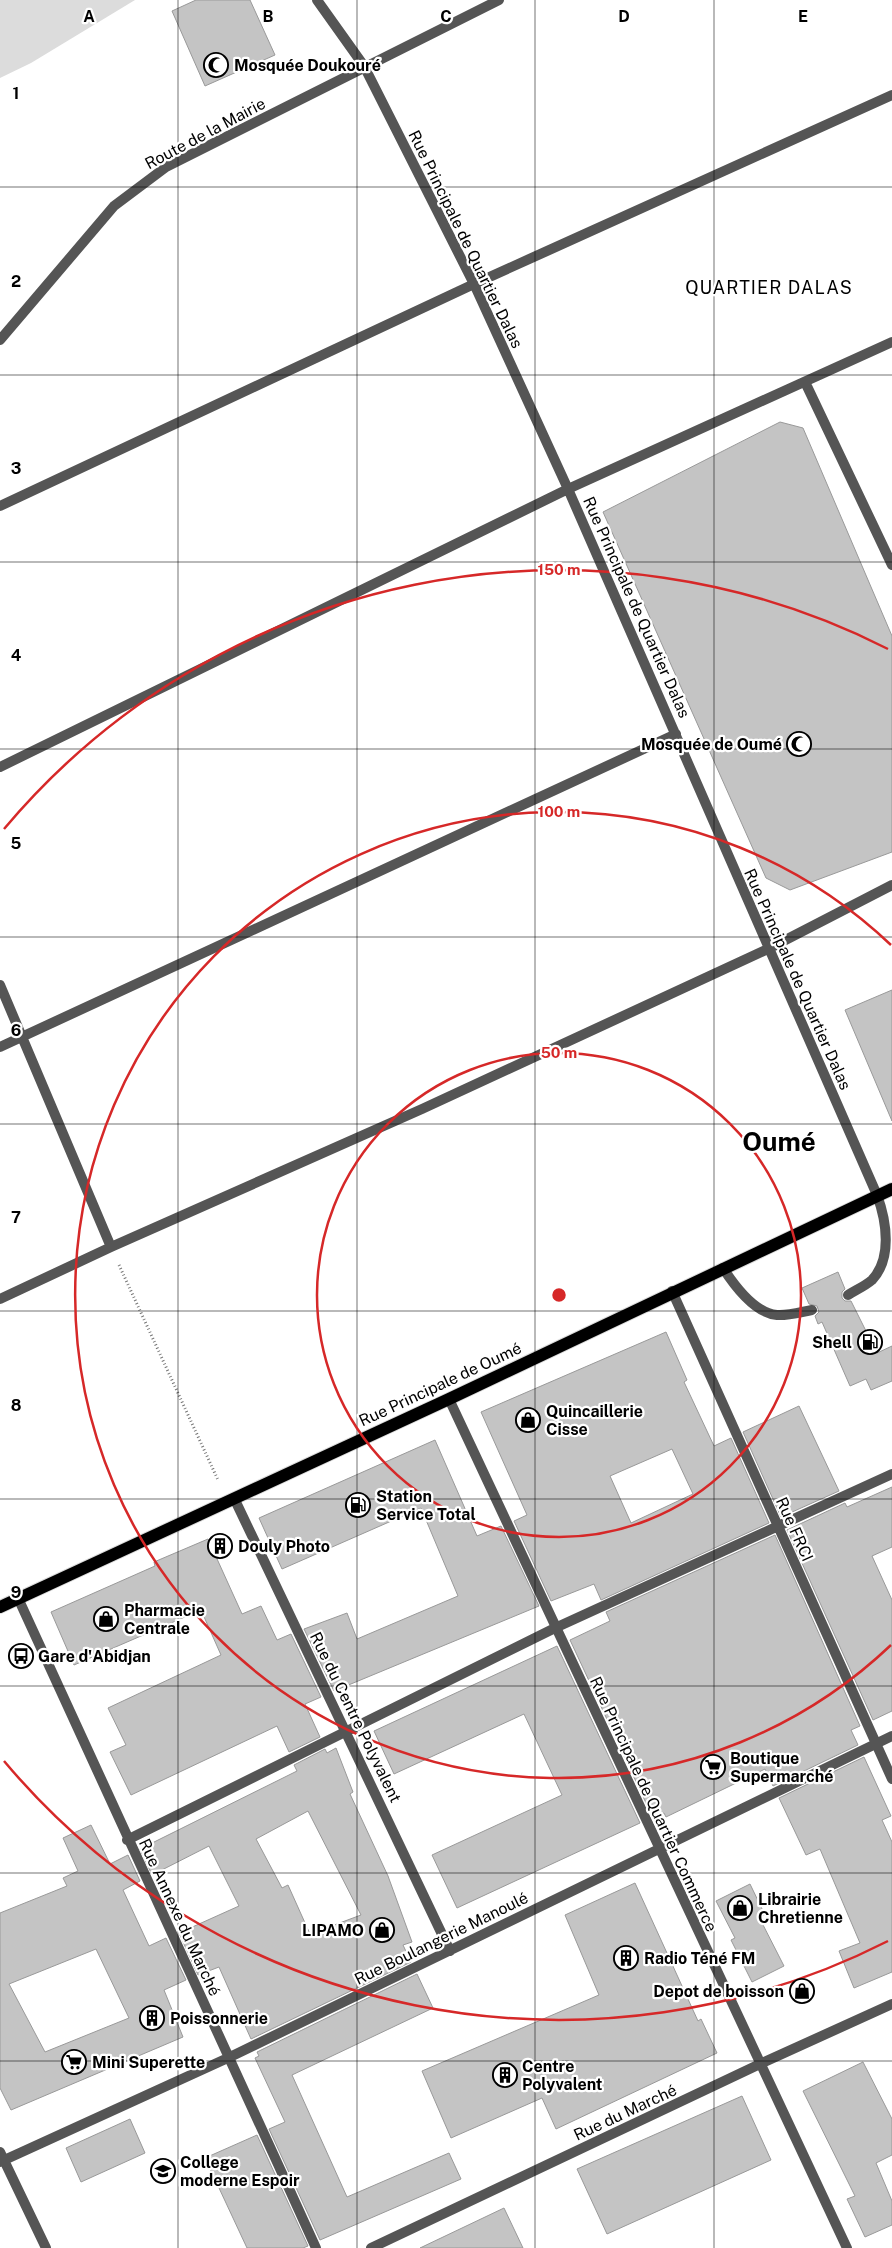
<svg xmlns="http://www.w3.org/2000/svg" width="892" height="2248" font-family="'Public Sans',sans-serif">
<rect width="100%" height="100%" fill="#fff"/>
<path fill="#dcdcdc" d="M0,0H135L31,63L0,78Z"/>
<path fill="#c4c4c4" stroke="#999" fill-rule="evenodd" d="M196,0H250L275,55L205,86L172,11Z
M780,422L803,428L892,636V852L790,890L766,878L603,512Z
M892,990V1121L845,1010Z
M838,1272L845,1289L842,1292V1298L845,1301H851L877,1353L892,1346V1381L871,1390L866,1379L850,1386L822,1322L818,1324L815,1316L819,1312L817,1306L809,1304L802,1288Z
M666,1332L687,1380L684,1382L714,1446L731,1438L769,1523L601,1600L594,1584L551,1601L514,1521L527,1515L481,1412ZM672,1449L693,1494L631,1523L610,1476Z
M799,1406L839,1491L781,1517L743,1432Z
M435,1440L477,1536L501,1526L539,1606L334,1691L304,1629L347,1613L357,1639L458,1596L421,1508L282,1569L259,1518Z
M892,1487V1547L872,1556L892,1600V1711L873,1720L787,1530L845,1503L847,1507Z
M775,1535L860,1726L851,1730L858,1745L773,1786L765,1769L666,1817L664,1813L653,1818L570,1640L610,1621L606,1612Z
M208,1539L242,1614L261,1606L277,1640L291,1634L321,1697L305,1704L320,1737L289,1752L277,1726L131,1795L110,1752L126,1745L108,1708L221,1655L201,1610L74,1665L51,1612L155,1566L154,1562Z
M557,1646L640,1823L457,1908L432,1855L562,1795L524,1714L394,1774L374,1731Z
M336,1748L353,1792L350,1794L388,1876L412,1942L403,1945L411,1962L251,2039L219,1967L198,1975L179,1933L239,1906L209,1846L152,1875L140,1849L297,1771L294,1765L325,1749L327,1753ZM308,1811L361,1915L310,1934L288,1885L282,1888L256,1839Z
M864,1757L891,1816L882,1820L892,1842V1972L854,1988L839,1951L860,1943L820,1849L806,1855L779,1798Z
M91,1825L110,1864L128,1855L140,1881L123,1890L149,1946L166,1938L186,1980L164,1990L183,2037L11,2110L0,2088V1913L67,1886L63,1878L78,1871L63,1838ZM96,1949L129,2018L45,2052L9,1984Z
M635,1883L698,2021L701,2019L717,2053L556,2129L542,2098L451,2138L422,2071L599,1995L565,1915Z
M750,1884L765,1915L759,1917L784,1966L752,1982L731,1940L735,1938L716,1901Z
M417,1974L433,2008L292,2075L347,2197L449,2153L461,2179L320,2240L269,2129L285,2122L255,2058L259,2056L257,2052Z
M863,2062L892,2119V2155L876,2163L892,2201V2225L865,2237L847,2199L855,2196L803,2091Z
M742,2096L771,2160L607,2234L577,2169Z
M130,2119L145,2153L81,2182L66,2148Z
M257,2135L308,2246L303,2248H247L205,2158Z
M504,2208L523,2248H420Z"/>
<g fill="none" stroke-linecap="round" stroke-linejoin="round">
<defs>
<path id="primary" d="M0,1607L449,1399L892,1189"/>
</defs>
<use href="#primary" stroke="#dbdbdb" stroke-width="14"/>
<path stroke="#777" stroke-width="3" stroke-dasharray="1 2.5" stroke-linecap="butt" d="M119,1265L218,1480"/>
<path stroke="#555" stroke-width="10" d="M723,1268C734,1285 754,1313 777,1315C787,1316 801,1312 812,1310
M848,1295C856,1290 865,1286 872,1280C892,1259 887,1222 877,1195"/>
<path stroke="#555" stroke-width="10" d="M317,0L364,66L474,284L568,489L877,1195
M0,340L114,206L166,167L499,0
M805,382L892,565
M0,506L474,284L892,95
M0,767L568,489L892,342
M0,985L111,1247
M0,1047L676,734
M672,1291L892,1779
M0,1299L111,1247L422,1109L768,949L892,885
M449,1399L847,2248
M234,1498L450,1951
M18,1598C116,1816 218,2031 316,2248
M127,1840L555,1628L892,1474
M0,2152L46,2248
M0,2162L230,2057L892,1736
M371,2248L760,2064L892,2004"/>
<use href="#primary" stroke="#000" stroke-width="12"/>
</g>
<path fill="none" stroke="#000" stroke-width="1" stroke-opacity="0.55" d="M178,0V2248M357,0V2248M535,0V2248M714,0V2248M0,187H892M0,375H892M0,562H892M0,749H892M0,937H892M0,1124H892M0,1311H892M0,1499H892M0,1686H892M0,1873H892M0,2061H892"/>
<g fill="none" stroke="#d62828" stroke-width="2.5">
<circle cx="559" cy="1295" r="242"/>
<path d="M891 1645A483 483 0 1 1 891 945"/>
<path d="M888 1941A725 725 0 0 1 4 1761M4 829A725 725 0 0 1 888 649"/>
</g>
<defs>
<symbol id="mosque-ring" viewBox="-11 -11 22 22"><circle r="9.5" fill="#fff" stroke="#000" stroke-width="1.5"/><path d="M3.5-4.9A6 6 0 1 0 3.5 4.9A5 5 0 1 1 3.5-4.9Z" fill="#000"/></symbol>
<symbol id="fuel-ring" viewBox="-11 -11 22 22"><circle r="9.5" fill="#fff" stroke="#000" stroke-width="1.5"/><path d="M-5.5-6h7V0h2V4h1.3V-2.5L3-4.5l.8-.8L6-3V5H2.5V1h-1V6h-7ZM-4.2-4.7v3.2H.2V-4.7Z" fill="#000"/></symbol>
<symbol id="shop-ring" viewBox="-11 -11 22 22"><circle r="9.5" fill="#fff" stroke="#000" stroke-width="1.5"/><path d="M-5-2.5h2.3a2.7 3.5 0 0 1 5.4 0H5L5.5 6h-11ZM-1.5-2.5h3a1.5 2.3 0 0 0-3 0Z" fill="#000"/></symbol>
<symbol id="building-ring" viewBox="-11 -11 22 22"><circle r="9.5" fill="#fff" stroke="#000" stroke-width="1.5"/><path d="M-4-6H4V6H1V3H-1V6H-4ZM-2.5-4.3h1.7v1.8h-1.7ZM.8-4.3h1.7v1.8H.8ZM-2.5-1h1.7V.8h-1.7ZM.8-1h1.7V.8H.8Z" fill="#000"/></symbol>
<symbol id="bus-ring" viewBox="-11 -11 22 22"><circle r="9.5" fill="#fff" stroke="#000" stroke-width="1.5"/><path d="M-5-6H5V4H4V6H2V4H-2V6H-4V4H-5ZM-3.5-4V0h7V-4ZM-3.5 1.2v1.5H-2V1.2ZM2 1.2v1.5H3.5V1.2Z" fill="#000"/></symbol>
<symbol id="supermarket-ring" viewBox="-11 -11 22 22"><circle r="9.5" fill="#fff" stroke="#000" stroke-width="1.5"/><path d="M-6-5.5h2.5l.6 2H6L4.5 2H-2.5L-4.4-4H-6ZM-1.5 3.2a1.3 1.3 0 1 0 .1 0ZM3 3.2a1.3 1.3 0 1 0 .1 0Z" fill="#000"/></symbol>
<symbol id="school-ring" viewBox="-11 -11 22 22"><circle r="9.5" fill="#fff" stroke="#000" stroke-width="1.5"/><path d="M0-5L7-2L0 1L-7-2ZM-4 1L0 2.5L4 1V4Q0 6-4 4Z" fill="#000"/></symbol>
</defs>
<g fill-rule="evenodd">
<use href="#mosque-ring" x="202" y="51" width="28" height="28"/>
<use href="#mosque-ring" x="785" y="730" width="28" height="28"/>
<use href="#fuel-ring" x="856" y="1328" width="28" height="28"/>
<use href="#shop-ring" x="514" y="1406" width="28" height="28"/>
<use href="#fuel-ring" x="344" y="1491" width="28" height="28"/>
<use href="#building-ring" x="206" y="1532" width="28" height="28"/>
<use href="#shop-ring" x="92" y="1605" width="28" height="28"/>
<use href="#bus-ring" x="7" y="1642" width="28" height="28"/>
<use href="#supermarket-ring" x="699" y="1753" width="28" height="28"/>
<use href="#shop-ring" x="726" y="1894" width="28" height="28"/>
<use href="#shop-ring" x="368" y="1916" width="28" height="28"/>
<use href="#building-ring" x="612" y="1944" width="28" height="28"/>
<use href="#shop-ring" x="788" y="1977" width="28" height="28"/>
<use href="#building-ring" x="138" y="2004" width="28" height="28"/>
<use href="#supermarket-ring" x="60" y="2048" width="28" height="28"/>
<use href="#building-ring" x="491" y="2061" width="28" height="28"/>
<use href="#school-ring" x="149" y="2157" width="28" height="28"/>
</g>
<g text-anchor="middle" stroke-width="4.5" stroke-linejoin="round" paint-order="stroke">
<g font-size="16" font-weight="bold" fill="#000" stroke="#fff" text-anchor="start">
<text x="234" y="71">Mosquée Doukouré</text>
<text x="782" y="750" text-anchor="end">Mosquée de Oumé</text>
<text x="852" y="1348" text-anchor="end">Shell</text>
<text x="546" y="1417">Quincaillerie<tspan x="546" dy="18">Cisse</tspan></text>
<text x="376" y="1502">Station<tspan x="376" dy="18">Service Total</tspan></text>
<text x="238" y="1552">Douly Photo</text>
<text x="124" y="1616">Pharmacie<tspan x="124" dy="18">Centrale</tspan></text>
<text x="38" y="1662">Gare d'Abidjan</text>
<text x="730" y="1764">Boutique<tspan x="730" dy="18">Supermarché</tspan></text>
<text x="758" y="1905">Librairie<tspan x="758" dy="18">Chretienne</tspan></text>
<text x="364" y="1936" text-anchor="end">LIPAMO</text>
<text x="644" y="1964">Radio Téné FM</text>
<text x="784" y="1997" text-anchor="end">Depot de boisson</text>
<text x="170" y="2024">Poissonnerie</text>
<text x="92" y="2068">Mini Superette</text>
<text x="522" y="2072">Centre<tspan x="522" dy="18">Polyvalent</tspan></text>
<text x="180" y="2168">College<tspan x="180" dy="18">moderne Espoir</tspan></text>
</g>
<g font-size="16" fill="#000" stroke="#fff">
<text transform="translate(205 133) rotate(-28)" y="6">Route de la Mairie</text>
<text transform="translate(466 239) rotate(64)" y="6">Rue Principale de Quartier Dalas</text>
<text transform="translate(637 607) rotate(66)" y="6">Rue Principale de Quartier Dalas</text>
<text transform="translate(798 979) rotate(66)" y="6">Rue Principale de Quartier Dalas</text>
<text transform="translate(440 1384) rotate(-25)" y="6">Rue Principale de Oumé</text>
<text transform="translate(795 1529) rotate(66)" y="6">Rue FRCI</text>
<text transform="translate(356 1717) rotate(64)" y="6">Rue du Centre Polyvalent</text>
<text transform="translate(654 1804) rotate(65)" y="6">Rue Principale de Quartier Commerce</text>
<text transform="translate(180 1917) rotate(65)" y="6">Rue Annexe du Marché</text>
<text transform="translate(441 1938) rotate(-26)" y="6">Rue Boulangerie Manoulé</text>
<text transform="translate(625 2112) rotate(-25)" y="6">Rue du Marché</text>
</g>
<g font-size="18" letter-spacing="1" fill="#000" stroke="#fff">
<text x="769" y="294">QUARTIER DALAS</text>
</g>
<g font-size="26" font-weight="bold" fill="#000" stroke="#fff">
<text x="779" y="1151">Oumé</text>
</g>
</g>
<g font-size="16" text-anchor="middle" font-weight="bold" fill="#000" stroke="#fff" stroke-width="4.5" stroke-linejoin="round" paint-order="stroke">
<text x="89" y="22">A</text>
<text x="268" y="22">B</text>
<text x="446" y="22">C</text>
<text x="624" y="22">D</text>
<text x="803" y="22">E</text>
<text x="16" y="99">1</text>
<text x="16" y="287">2</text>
<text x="16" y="474">3</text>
<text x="16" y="661">4</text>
<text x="16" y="849">5</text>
<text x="16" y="1036">6</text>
<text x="16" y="1223">7</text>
<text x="16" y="1411">8</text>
<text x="16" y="1598">9</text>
</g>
<circle cx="559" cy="1295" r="8" fill="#d62828" stroke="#fff" stroke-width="2.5"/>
<g font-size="15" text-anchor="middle" font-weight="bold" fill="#d62828" stroke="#fff" stroke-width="4.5" stroke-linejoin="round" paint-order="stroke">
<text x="559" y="575">150 m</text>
<text x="559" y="817">100 m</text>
<text x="559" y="1058">50 m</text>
</g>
</svg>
